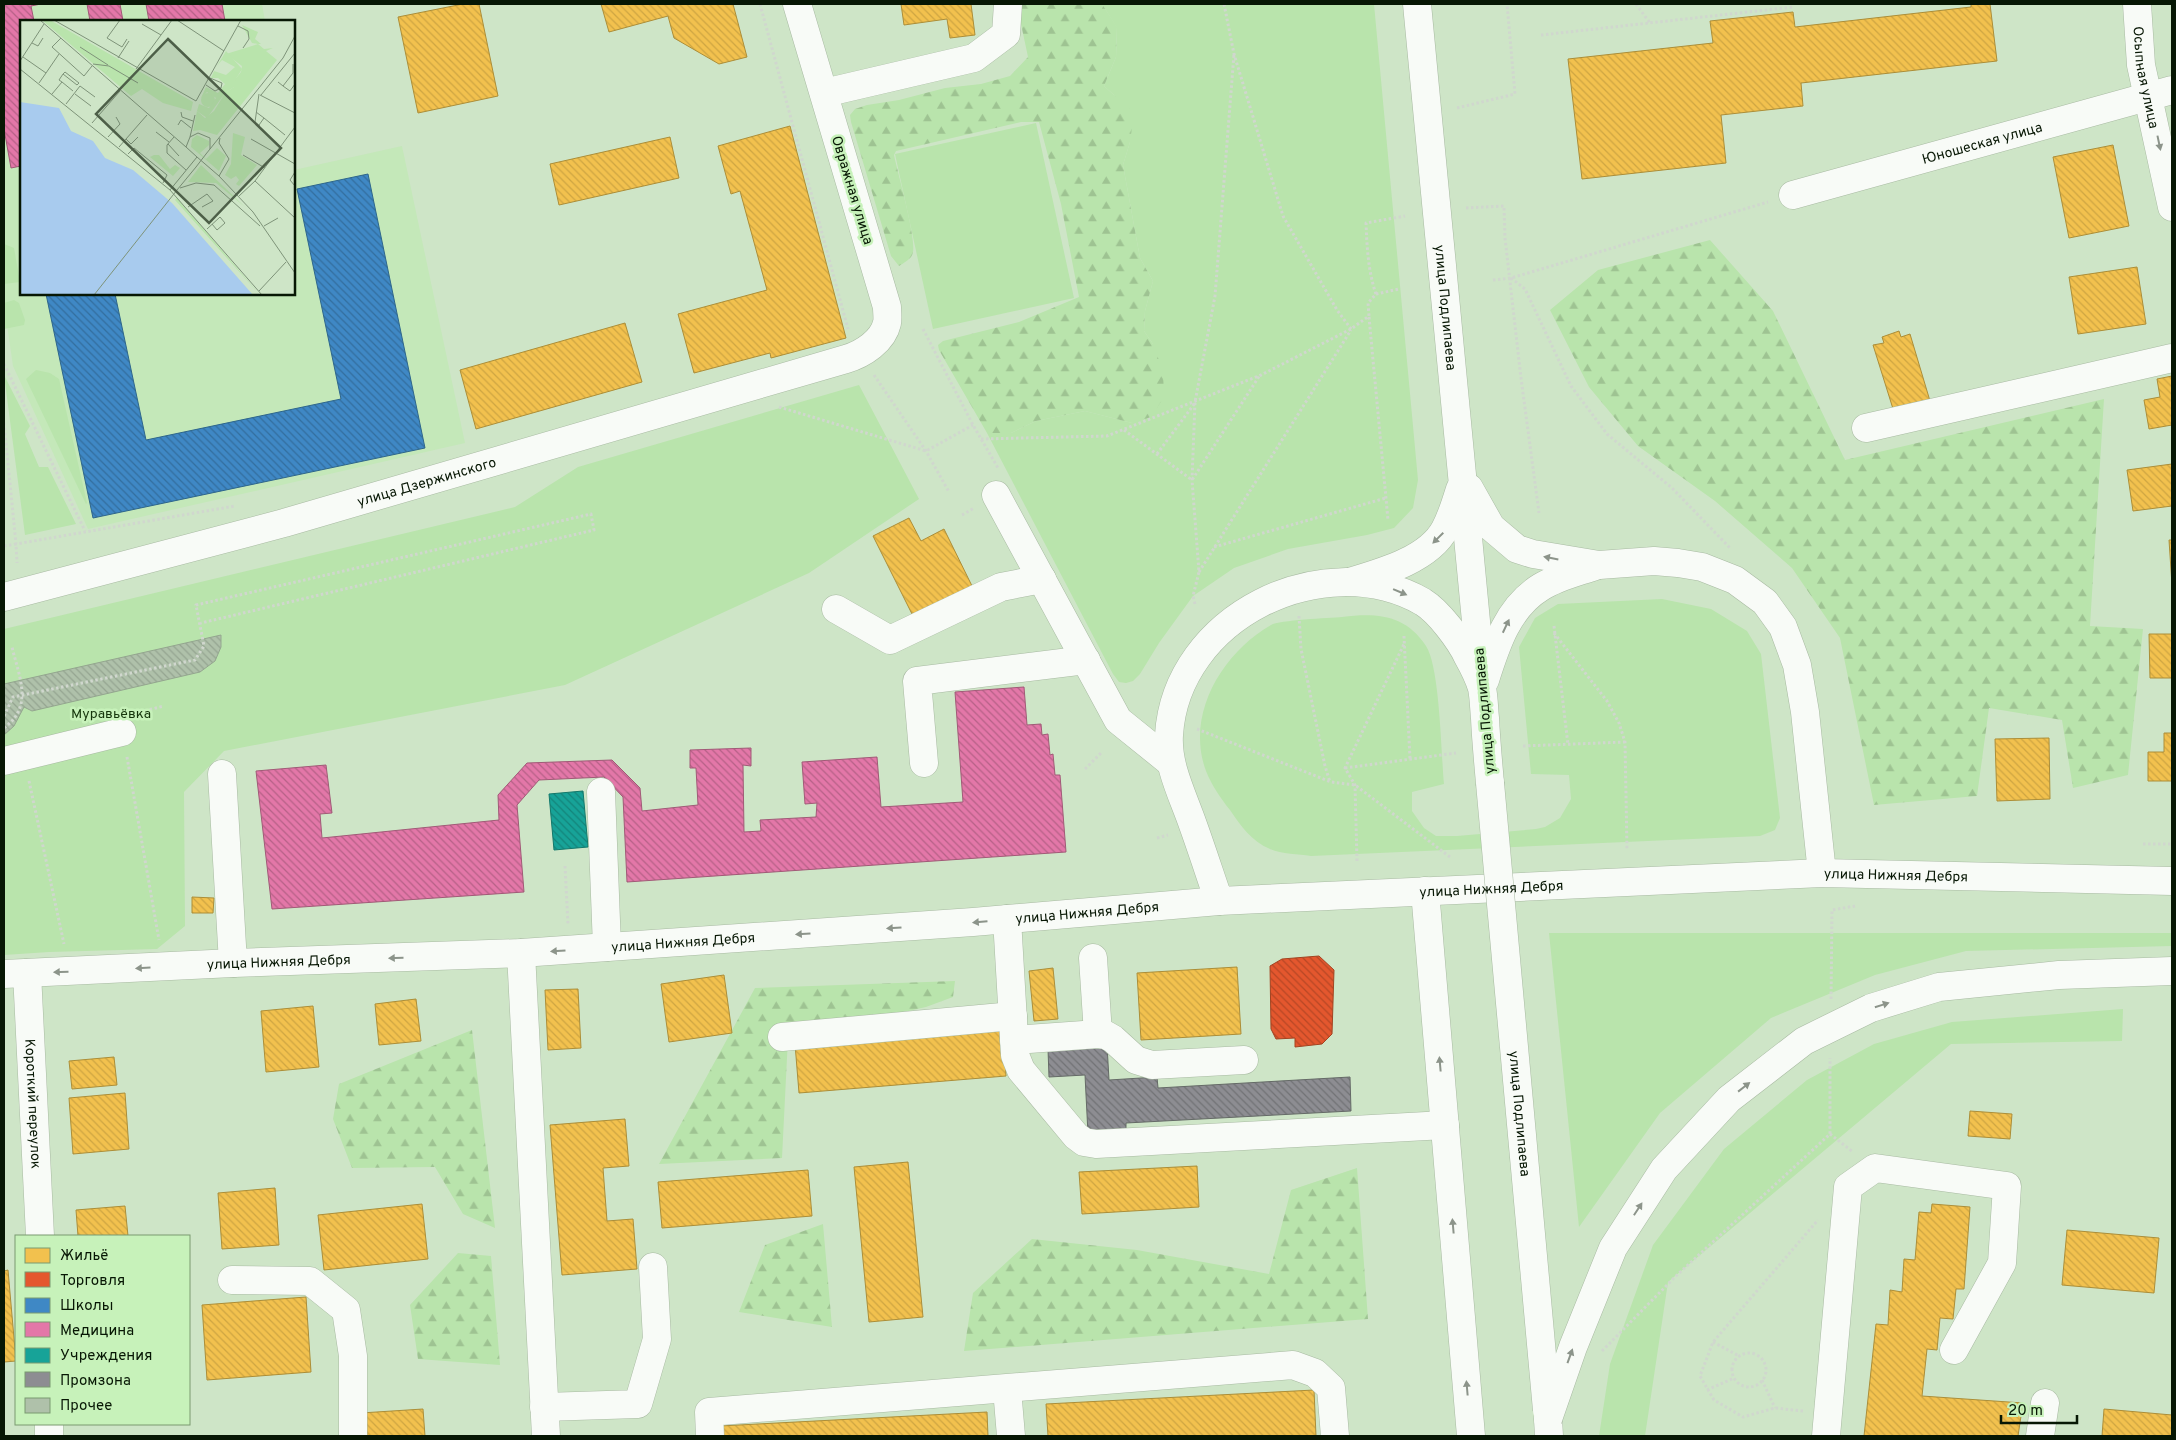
<svg xmlns="http://www.w3.org/2000/svg" width="2176" height="1440" font-family="Overpass,sans-serif">
<defs>
<pattern id="forest-firs" width="22" height="20" patternUnits="userSpaceOnUse" patternTransform="scale(1.25)"><rect width="22" height="20" fill="#b9e4ac"/><path d="M5 1l3.5 6h-7zM16 11l3.5 6h-7z" fill="#9ec392"/></pattern>
<pattern id="homes-back-hatch" width="6" height="6" patternUnits="userSpaceOnUse" patternTransform="scale(1.25)"><rect width="6" height="6" fill="#f2c14e"/><path d="M-1 5l2 2M0 0l6 6M5-1l2 2" fill="none" stroke="#cea542"/></pattern>
<pattern id="shops-back-hatch" width="6" height="6" patternUnits="userSpaceOnUse" patternTransform="scale(1.25)"><rect width="6" height="6" fill="#e4572e"/><path d="M-1 5l2 2M0 0l6 6M5-1l2 2" fill="none" stroke="#b74725"/></pattern>
<pattern id="schools-back-hatch" width="6" height="6" patternUnits="userSpaceOnUse" patternTransform="scale(1.25)"><rect width="6" height="6" fill="#3f88c5"/><path d="M-1 5l2 2M0 0l6 6M5-1l2 2" fill="none" stroke="#336e9e"/></pattern>
<pattern id="health-back-hatch" width="6" height="6" patternUnits="userSpaceOnUse" patternTransform="scale(1.25)"><rect width="6" height="6" fill="#e377a8"/><path d="M-1 5l2 2M0 0l6 6M5-1l2 2" fill="none" stroke="#b66187"/></pattern>
<pattern id="public-back-hatch" width="6" height="6" patternUnits="userSpaceOnUse" patternTransform="scale(1.25)"><rect width="6" height="6" fill="#17a398"/><path d="M-1 5l2 2M0 0l6 6M5-1l2 2" fill="none" stroke="#13847a"/></pattern>
<pattern id="industry-back-hatch" width="6" height="6" patternUnits="userSpaceOnUse" patternTransform="scale(1.25)"><rect width="6" height="6" fill="#8d8d92"/><path d="M-1 5l2 2M0 0l6 6M5-1l2 2" fill="none" stroke="#717275"/></pattern>
<pattern id="building-back-hatch" width="6" height="6" patternUnits="userSpaceOnUse" patternTransform="scale(1.25)"><rect width="6" height="6" fill="#afc1aa"/><path d="M-1 5l2 2M0 0l6 6M5-1l2 2" fill="none" stroke="#95a591"/></pattern>
</defs>
<rect width="100%" height="100%" fill="#cee5c7"/>
<path fill="#c4e8b9" d="M4,4H262L265,21H21V294H294V170L402,146L465,443L88,529L13,366L4,304Z"/>
<path fill="#b9e4ac" d="M1102,4H1374L1418,480L1413,508L1394,528L1367,535L1288,549L1234,568L1193,596L1159,643L1140,674L1133,681L1126,683L1119,682L1113,674L987,433H1011L1036,421L1085,411L1132,423L1153,344L1144,331L1145,311L1153,281L1140,258L1123,165L1130,142L1114,95L1104,86L1116,57L1117,28Z
M1036,123L1074,298L933,329L895,154Z
M4,244L14,248L20,282L4,284Z
M14,300L19,303L25,320L24,325L4,329V303Z
M36,370L50,373L59,379L87,503L86,504L26,379Z
M4,375L30,426L25,434L39,467H48L76,524L25,535Z
M859,385L919,499L809,573L565,685L224,751L184,792L185,926L157,949L49,952L4,955V629L515,507L578,467Z
M1662,599L1711,609L1747,631L1761,654L1780,818L1775,830L1760,836L1311,856C1298,854 1282,854 1270,849C1251,841 1241,826 1230,810C1221,799 1211,784 1206,771C1185,715 1222,653 1271,625C1279,620 1329,618 1342,617C1376,613 1405,614 1426,646C1440,667 1441,754 1444,784L1412,792V811L1424,828L1436,836H1457L1536,829L1545,827L1560,818L1571,799L1569,775L1531,774L1519,647L1535,618L1558,604Z
M1549,933H2172V946L1966,951L1875,975L1771,1018L1660,1113L1579,1227Z
M2123,1009L2122,1041L1951,1044L1668,1282L1645,1436H1599L1610,1364L1653,1245L1724,1149L1807,1080L1874,1044L1952,1022Z"/>
<path fill="url(#forest-firs)" d="M1020,4H1102L1117,27L1116,57L1104,86L1134,113L1130,142L1123,165L1140,258L1153,281L1145,311L1144,331L1153,344L1163,371L1164,397L1151,417L1132,423L1085,411L1036,421L1011,433H987L939,350L938,345L943,341L1019,322L1079,297L1061,204L1039,122H1021L896,151L894,155C898,174 916,237 913,252C912,259 905,262 899,266L891,256L851,122L850,115L855,109L867,105L899,100L945,88L981,84L1010,76L1028,57L1021,24Z
M1710,240L1773,311L1845,460L2104,399L2090,626L2143,629L2128,775L2073,788L2062,720L1989,708L1977,796L1874,805L1840,638L1792,568L1715,501L1638,446L1589,387L1550,310L1598,270Z
M955,981L953,997L926,1007L788,1038L782,1158L659,1164L755,988Z
M472,1030L495,1228L463,1214L435,1167L352,1168L333,1119L339,1084Z
M1357,1168L1368,1319L964,1351L973,1293L1032,1239L1137,1250L1269,1274L1291,1190Z
M823,1224L832,1327L739,1312L765,1245Z
M458,1253L491,1256L500,1365L418,1359L410,1305Z"/>
<path fill="url(#homes-back-hatch)" stroke="#ac8e38" d="M463,4H479L498,96L418,113L398,17Z
M601,4H733L747,57L719,64L674,38L668,16L609,32Z
M901,4H971L975,35L950,38L947,19L904,25Z
M1971,4H1990L1997,61L1801,83L1803,106L1721,115L1726,163L1582,179L1568,59L1713,43L1710,21L1793,12L1795,27L1971,7Z
M790,126L846,338L771,358L770,353L694,373L678,314L767,290L740,191L731,194L718,146Z
M670,137L679,178L559,205L550,164Z
M2113,145L2129,226L2069,238L2053,157Z
M2137,267L2146,324L2078,334L2069,277Z
M625,323L642,382L476,429L460,370Z
M1899,331L1901,337L1910,334L1930,401L1894,412L1873,345L1884,343L1882,337Z
M2172,376V425L2149,429L2144,400L2160,397L2157,379Z
M2172,464V506L2133,511L2127,470Z
M909,518L921,541L944,529L974,590L915,620L873,536Z
M2169,540H2172V585Z
M2149,634H2172V678H2150Z
M2164,733H2172V781H2148V752H2164Z
M2049,738L2050,799L1997,801L1995,739Z
M192,897L214,898L213,913H192Z
M1237,967L1241,1034L1141,1040L1137,973Z
M1053,968L1058,1019L1034,1021L1029,971Z
M724,975L732,1033L669,1042L661,984Z
M578,989L581,1048L548,1050L545,990Z
M416,999L421,1041L379,1045L375,1004Z
M313,1006L319,1067L266,1072L261,1011Z
M1003,1028L1006,1076L799,1093L795,1044Z
M114,1057L117,1085L72,1089L69,1061Z
M125,1093L129,1149L73,1154L69,1098Z
M1970,1111L2012,1114L2010,1139L1968,1136Z
M625,1119L629,1166L603,1168L607,1221L633,1219L637,1269L562,1275L550,1125Z
M908,1162L923,1317L869,1322L854,1167Z
M1197,1166L1199,1207L1082,1214L1079,1172Z
M808,1170L812,1216L662,1228L658,1182Z
M275,1188L279,1245L222,1249L218,1193Z
M422,1204L428,1259L324,1270L318,1215Z
M1932,1204L1970,1207L1964,1289H1956L1953,1319L1940,1318L1937,1350L1927,1349L1922,1396L2023,1403L2018,1436H1864L1876,1324L1888,1325L1890,1290L1902,1292L1904,1259L1915,1260L1919,1212L1931,1213Z
M125,1206L128,1236H78L76,1210Z
M2067,1230L2159,1238L2154,1293L2062,1285Z
M8,1270L16,1361L4,1362V1271Z
M306,1297L311,1372L207,1380L202,1305Z
M1314,1390L1316,1436H1048L1046,1404Z
M423,1409L425,1436H362L361,1413Z
M2104,1409L2172,1415V1436H2102Z
M987,1412L988,1436H721L720,1426Z"/>
<path fill="url(#shops-back-hatch)" stroke="#a24421" d="M1319,956L1334,970L1332,1034L1322,1044L1295,1047V1038L1276,1039L1271,1029L1270,966L1282,959Z"/>
<path fill="url(#schools-back-hatch)" stroke="#2e668b" d="M368,174L425,448L93,518L46,294H115L146,440L341,399L297,189Z"/>
<path fill="url(#health-back-hatch)" stroke="#a15a77" d="M4,4H41L31,6L34,21H21V166L11,168L4,129Z
M87,4H120L123,21H90Z
M146,4H222L225,21H149Z
M1024,687L1027,725L1041,724L1042,735L1048,734L1050,755L1053,754L1055,775H1060L1066,852L627,882L623,797L604,777L539,780L517,805L524,892L272,909L256,771L326,765L332,813L320,814L322,838L499,820L498,795L527,763L612,760L640,788L642,811L698,805L696,768H690V750L751,748V766L743,765L744,832L761,831L760,820L816,817L817,803L805,804L802,762L877,757L881,807L963,802L955,692Z"/>
<path fill="url(#public-back-hatch)" stroke="#12796c" d="M583,791L588,847L554,850L549,794Z"/>
<path fill="url(#industry-back-hatch)" stroke="#656a67" d="M1107,1045L1109,1080L1157,1077L1158,1088L1350,1077L1351,1111L1126,1123V1132L1088,1134L1085,1075L1049,1077L1048,1049Z"/>
<path fill="url(#building-back-hatch)" stroke="#94a68f" d="M221,635V647L215,661L200,672L32,711L24,707L14,726L4,735V684Z"/>
<g fill="none" stroke-linecap="round" stroke-linejoin="round">
<defs>
<g id="minor">
<path id="s1" d="M2137,4L2141,65L2172,207"/>
<path d="M824,93L974,58L1006,34L1008,4"/>
<path id="s2" d="M1793,195L2172,90"/>
<path d="M1866,428L2172,358"/>
<path d="M996,495L1118,720L1170,762"/>
<path id="s3" d="M4,597L284,523L846,359C863,354 883,341 887,323C888,318 887,312 887,307L797,4"/>
<path d="M836,609L890,640L1001,587L1042,579"/>
<path d="M4,761L122,732"/>
<path d="M924,763L917,681L1086,660"/>
<path d="M222,774L233,963"/>
<path d="M601,792L607,947"/>
<path d="M1425,891L1471,1436"/>
<path d="M1007,919L1015,1055L1021,1070L1076,1136L1084,1142L1096,1144L1445,1125"/>
<path d="M521,953L546,1436"/>
<path d="M1093,958L1098,1034"/>
<path id="s4" d="M27,973L40,1236"/>
<path d="M782,1037L1013,1016"/>
<path d="M1014,1040L1098,1034L1106,1035L1113,1039L1136,1060L1152,1065L1244,1060"/>
<path d="M232,1280L310,1281L346,1310L353,1356V1436"/>
<path d="M1007,1389L1011,1436"/>
<path d="M544,1407L638,1404L657,1339L653,1267"/>
<path d="M49,1424V1436"/>
<path d="M710,1436L709,1412L1293,1365L1315,1373L1331,1388L1335,1436"/>
<path d="M1826,1436L1848,1187L1875,1168L2007,1186L2002,1263L1954,1350"/>
<path d="M2040,1436L2045,1403"/>
</g>
<g id="major">
<path id="s5" d="M1417,4L1482,684"/>
<path d="M1469,488L1491,527L1517,549L1533,554L1599,565L1654,561L1678,563L1702,567L1735,580L1765,602L1783,627L1797,665L1805,712L1822,873"/>
<path d="M1353,581C1383,572 1429,559 1445,529C1452,516 1456,502 1460,489"/>
<path d="M1485,680C1496,645 1508,607 1541,587C1557,577 1578,572 1595,566"/>
<path id="s6" d="M4,974L233,963L521,953L973,922L1219,901"/>
</g>
<g id="highway">
<path id="s7" d="M1490,783C1488,761 1486,740 1485,718C1484,709 1484,698 1482,688C1479,678 1473,666 1468,657C1460,640 1439,612 1423,602C1323,545 1176,617 1169,735C1167,766 1183,796 1193,825C1202,850 1210,875 1219,901L1822,873L2172,881"/>
<path d="M1548,1419L1549,1436"/>
</g>
</defs>
<use href="#minor" stroke="#a8baa2" stroke-width="29"/>
<use href="#major" stroke="#a8baa2" stroke-width="29"/>
<use href="#highway" stroke="#a8baa2" stroke-width="29"/>
<path stroke="#d0d7ce" stroke-width="3" stroke-dasharray="2.5 2.5" stroke-linecap="butt" d="M760,4L848,329
M1224,4L1234,54L1283,216L1337,310L1351,329
M1636,4L1650,23
M1541,35L1793,7
M1457,108L1515,94L1507,4
M1466,208L1504,206L1505,238L1521,378L1539,513
M1511,278L1525,289L1571,386L1607,434L1672,488L1730,548
M1493,280L1511,278L1768,202
M1376,294C1368,271 1367,247 1366,223L1405,216
M1369,317L1388,520
M923,329L973,425L998,468
M4,364L85,531
M874,375L926,451L949,492
M779,407L926,451L973,425
M4,423L16,544L235,506
M1124,430L1192,480L1260,375
M981,439L1107,436L1261,375L1351,329L1369,316L1368,303L1376,294L1399,289
M1157,454L1195,403
M962,515L974,508
M4,546L16,544L17,563
M1214,547L1386,498
M1199,572L1351,330
M1195,604L1193,596L1199,572L1192,480L1195,402L1215,296L1234,54
M1299,616L1301,649L1325,766L1330,782
M1554,626L1568,745
M1554,633L1607,701L1619,723L1625,742L1627,850
M1404,636L1410,759
M140,712L164,706
M4,716L13,697L195,660L204,646L196,605L591,514L594,530L201,623
M4,728C34,706 19,677 12,647
M1197,729L1331,782L1355,785L1450,857
M1523,746L1625,742
M127,757L159,940
M1345,768L1456,753
M1085,769L1102,752
M29,781L64,944
M1157,838L1168,835
M2143,844H2172
M1357,861L1355,785L1345,768L1404,644
M565,866L568,924
M1831,999L1832,910L1855,906
M1830,1134L1853,1152
M1713,1342L1739,1356
M1602,1351L1676,1276L1830,1134V1058
M1732 1370a17 17 0 1 1 34 0a17 17 0 1 1-34 0Z
M1762,1380L1775,1408
M1707,1390L1734,1378
M1803,1411L1775,1408L1743,1417L1714,1400L1700,1376L1713,1342L1818,1220"/>
<use href="#minor" stroke="#f8fbf7" stroke-width="28"/>
<use href="#major" stroke="#f8fbf7" stroke-width="28"/>
<use href="#highway" stroke="#f8fbf7" stroke-width="28"/>
<defs>
<g id="highway-bridge">
<path id="s8" d="M1490,783L1547,1410"/>
<path d="M1548,1419L1573,1347L1613,1248L1664,1169L1729,1099L1804,1041L1871,1008L1939,987L2059,975L2172,971"/>
</g>
</defs>
<use href="#highway-bridge" stroke="#a8baa2" stroke-width="29" stroke-linecap="butt"/>
<use href="#highway-bridge" stroke="#f8fbf7" stroke-width="28"/>
</g>
<defs><path id="oneway-solid" d="M-6-.8H1V-3.2L6.5 0L1 3.2V.8H-6Z" transform="scale(1.25)"/></defs>
<g fill="#8c948a">
<use href="#oneway-solid" transform="translate(2159 143) rotate(78)"/>
<use href="#oneway-solid" transform="translate(1438 538) rotate(135)"/>
<use href="#oneway-solid" transform="translate(1551 558) rotate(-169)"/>
<use href="#oneway-solid" transform="translate(1400 592) rotate(23)"/>
<use href="#oneway-solid" transform="translate(1506 626) rotate(-65)"/>
<use href="#oneway-solid" transform="translate(980 922) rotate(175)"/>
<use href="#oneway-solid" transform="translate(894 928) rotate(176)"/>
<use href="#oneway-solid" transform="translate(803 934) rotate(176)"/>
<use href="#oneway-solid" transform="translate(558 951) rotate(176)"/>
<use href="#oneway-solid" transform="translate(396 958) rotate(178)"/>
<use href="#oneway-solid" transform="translate(143 968) rotate(177)"/>
<use href="#oneway-solid" transform="translate(61 972) rotate(178)"/>
<use href="#oneway-solid" transform="translate(1882 1005) rotate(-18)"/>
<use href="#oneway-solid" transform="translate(1440 1064) rotate(-95)"/>
<use href="#oneway-solid" transform="translate(1744 1087) rotate(-38)"/>
<use href="#oneway-solid" transform="translate(1638 1209) rotate(-57)"/>
<use href="#oneway-solid" transform="translate(1453 1226) rotate(-95)"/>
<use href="#oneway-solid" transform="translate(1570 1356) rotate(-70)"/>
<use href="#oneway-solid" transform="translate(1467 1388) rotate(-95)"/>
</g>
<g text-anchor="middle" stroke-width="5" stroke-linejoin="round" paint-order="stroke">
<g font-size="14" fill="#071704" stroke="#c7f2ba">
<text dy="5" stroke="none"><textPath href="#s1" startOffset="74">Осыпная улица</textPath></text>
<text dy="5" stroke="none"><textPath href="#s2" startOffset="196">Юношеская улица</textPath></text>
<text transform="translate(853 190) rotate(73)" y="5">Овражная улица</text>
<text dy="5" stroke="none"><textPath href="#s5" startOffset="305">улица Подлипаева</textPath></text>
<text dy="5" stroke="none"><textPath href="#s3" startOffset="438">улица Дзержинского</textPath></text>
<text transform="translate(1484 711) rotate(-95)" y="5">улица Подлипаева</text>
<text dy="5" stroke="none"><textPath href="#s7" startOffset="1390">улица Нижняя Дебря</textPath></text>
<text dy="5" stroke="none"><textPath href="#s7" startOffset="985">улица Нижняя Дебря</textPath></text>
<text dy="5" stroke="none"><textPath href="#s6" startOffset="1085">улица Нижняя Дебря</textPath></text>
<text dy="5" stroke="none"><textPath href="#s6" startOffset="680">улица Нижняя Дебря</textPath></text>
<text dy="5" stroke="none"><textPath href="#s6" startOffset="275">улица Нижняя Дебря</textPath></text>
<text dy="5" stroke="none"><textPath href="#s4" startOffset="131">Короткий переулок</textPath></text>
<text dy="5" stroke="none"><textPath href="#s8" startOffset="332">улица Подлипаева</textPath></text>
</g>
<g font-size="14" fill="#15350b" stroke="#c7f2ba">
<text x="111" y="718">Муравьёвка</text>
</g>
</g>
<g transform="translate(20 20)">
<rect width="275" height="275" fill="#cee5c7"/>
<path d="M22,0H30L173,82L171,91L143,83L122,69L111,76ZM222,5L238,12L235,19L241,24H238L244,29L253,28L246,31L257,40L197,115L180,110L173,111L177,91L185,98L194,91L205,73L214,67L213,62L221,52L222,46L206,34L238,24L232,23ZM181 80a7 7 0 1 1 14 0a7 7 0 1 1-14 0ZM177,115L189,121V125L180,133L186,139L197,128L206,136L199,151L171,127L172,119ZM181,145L225,187L196,163L168,162ZM157,178L160,181L240,275L155,180Z" fill="#b9e4ac"/>
<path d="M206,31L222,49L214,62V67L205,73L187,98L177,91L179,84L189,88L196,78L187,72L181,78L186,67L198,73L205,64L198,58H191L194,51L206,55L215,47L202,40L197,46ZM213,113L225,117L221,135L237,145L219,166L216,164L219,160L216,156L211,159L205,155L211,144ZM134,135H139L150,149L155,145L160,148L153,156L130,137Z" fill="#b9e4ac"/>
<path d="M0,82L39,88L51,111L73,121L85,138L113,150L152,183L233,275H0Z" fill="#a8cbee"/>
<path fill="none" stroke="#a8cbee" stroke-width="2.5" d="M0,217L58,275"/>
<path fill="none" stroke="#7e9379" stroke-width="1" d="M20,0L166,127M34,0L176,81L221,0M100,0L87,18L102,27L107,19M157,0L204,31M122,4L141,15M218,6L228,11L229,19L223,28M41,18L32,27L64,56L72,46M12,23L18,26L23,18M60,27L88,45M3,37L26,53L19,63M98,38L109,21M0,41L24,4M73,44L89,46L118,63M0,49L150,170L242,275M116,49L152,0M26,53L39,34M42,62L39,60L43,54L57,65L59,63L45,52L43,54M258,62L263,66L273,53V44M186,65L195,71L201,68L202,63L190,58M263,66L270,71L275,64M32,74L42,62L53,71M55,74L71,86M239,74L235,102L240,106M240,75L275,93M241,75L275,33M46,84L60,66L75,77M161,92L162,97L173,101M236,92L244,98L239,105M244,98L265,115M72,103L100,71M158,105L161,100L171,108M136,112L149,122M88,117L100,104L96,97M154,117L147,125V133L166,150M170,117L175,95M106,119L111,124L118,117M231,119L275,144M148,124L159,136M99,127L127,95M190,129L263,38L275,16M108,134L114,128L147,155L143,163M223,135L245,148M275,152L270,160L275,166M199,156L209,139L199,123L200,118M235,161L275,198M160,168L176,163L194,165L240,206M150,170L177,137M219,176L235,161L275,107M168,187L187,174L193,181L182,187M244,206L258,198M187,209L200,197L205,203L197,210L192,204M239,271L266,242M74,275L157,170L176,147L186,134L190,129V118L178,113L170,117L166,127L177,137L199,156L233,192L275,253"/>
<path fill="#4d5f48" fill-opacity="0.15" stroke="#4d5f48" stroke-width="2.5" d="M148,19L261,128L189,203L76,94Z"/>
<rect width="275" height="275" fill="none" stroke="#071704" stroke-width="2.5"/>
</g>
<rect width="2176" height="1440" fill="none" stroke="#071704" stroke-width="10"/>
<rect x="15" y="1235" width="175" height="190" fill="#c7f2ba" stroke="#7a9a71"/>
<rect x="25" y="1248" width="25" height="15" fill="#f2c14e" stroke="#7a9a71"/>
<text x="60" y="1260" font-size="15" fill="#071704">Жильё</text>
<rect x="25" y="1272" width="25" height="15" fill="#e4572e" stroke="#7a9a71"/>
<text x="60" y="1285" font-size="15" fill="#071704">Торговля</text>
<rect x="25" y="1298" width="25" height="15" fill="#3f88c5" stroke="#7a9a71"/>
<text x="60" y="1310" font-size="15" fill="#071704">Школы</text>
<rect x="25" y="1322" width="25" height="15" fill="#e377a8" stroke="#7a9a71"/>
<text x="60" y="1335" font-size="15" fill="#071704">Медицина</text>
<rect x="25" y="1348" width="25" height="15" fill="#17a398" stroke="#7a9a71"/>
<text x="60" y="1360" font-size="15" fill="#071704">Учреждения</text>
<rect x="25" y="1372" width="25" height="15" fill="#8d8d92" stroke="#7a9a71"/>
<text x="60" y="1385" font-size="15" fill="#071704">Промзона</text>
<rect x="25" y="1398" width="25" height="15" fill="#afc1aa" stroke="#7a9a71"/>
<text x="60" y="1410" font-size="15" fill="#071704">Прочее</text>
<path d="M2001 1415v8h76v-8" fill="none" stroke="#071704" stroke-width="2.5"/>
<text x="2008" y="1415" font-size="15" fill="#071704" stroke="#c7f2ba" stroke-width="4" paint-order="stroke">20 m</text>
</svg>
